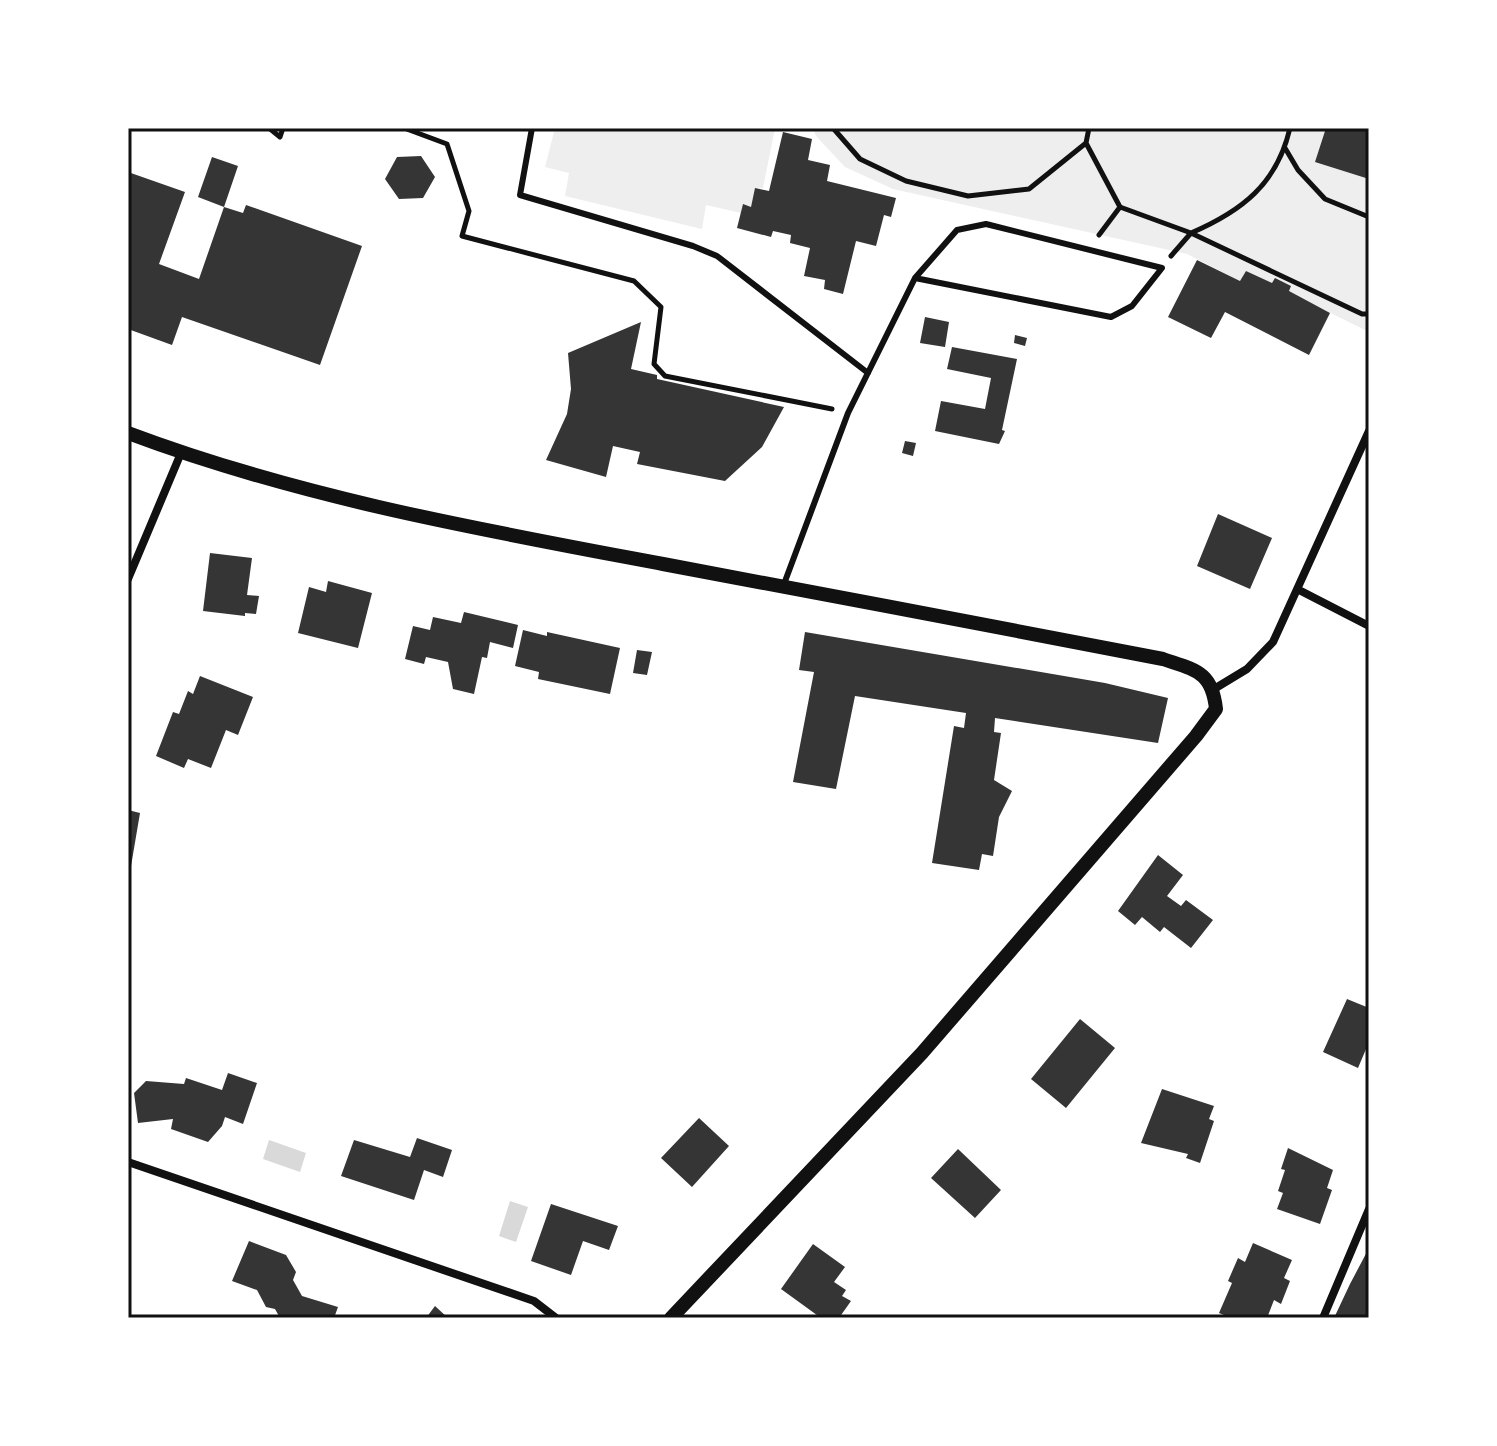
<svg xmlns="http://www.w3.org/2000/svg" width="1497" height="1446" font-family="'Source Sans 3',sans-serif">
<rect width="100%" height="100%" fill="#fff"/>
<path fill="#eee" d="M555,128H775L763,188L755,189L751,207L743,205L741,213L706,205L702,229L565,196L569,173L545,167Z
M813,128H1369V332L1246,271L1240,281L1187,254L893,189L845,167L816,136Z"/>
<path fill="#d9d9d9" d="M269,1140L306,1153L300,1172L263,1159Z
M510,1201L528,1207L516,1242L499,1236Z"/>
<path fill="#353535" d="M1326,128H1369V179L1315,162Z
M783,132L812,139L808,160L830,165L827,181L896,198L891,217L884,215L876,246L856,241L843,294L824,289L825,280L804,276L810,248L790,243L791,235L773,231L771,237L737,228L743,204L751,207L755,188L769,191Z
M421,156L435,177L423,198L399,199L385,179L397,157Z
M212,157L238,166L224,207L198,197Z
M128,172L185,192L159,264L199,279L224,207L243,213L246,205L362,246L320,365L182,317L172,345L128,329Z
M1197,260L1240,281L1246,271L1272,283L1275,278L1291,286L1289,291L1330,313L1309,355L1225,312L1211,338L1168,317Z
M925,317L949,322L945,347L920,343Z
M641,322L631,369L657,375V379L784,407L762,447L725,481L637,464L640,452L613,446L606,477L546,460L567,414L571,389L568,353Z
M1015,335L1027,338L1025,346L1014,343Z
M952,347L1017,359L1002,430L1005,431L999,444L935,431L941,401L985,409L991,378L947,369Z
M905,441L916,443L913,456L902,453Z
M1218,514L1272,538L1250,589L1197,566Z
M210,553L252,558L247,595L259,596L256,614L245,613V616L203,611Z
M328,581L372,593L358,648L298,633L309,587L326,592Z
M464,612L518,625L513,648L490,642L487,658L482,657L474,694L453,689L448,662L426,657L424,664L405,659L413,626L430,630L433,617L461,623Z
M523,630L547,636V632L620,648L610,694L538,679L539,672L515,666Z
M805,632L1105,683L1168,698L1158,743L995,718L994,732L1001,733L994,780L1012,791L999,817L993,856L982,854L979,870L932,863L954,726L964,728L966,713L855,696L836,789L793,782L814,672L799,670Z
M637,650L652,652L647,675L633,673Z
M200,676L253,697L238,735L226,730L211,768L188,759L184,768L156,756L173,712L179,714L188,691L193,694Z
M128,810L140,813L130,872L128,871Z
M1158,855L1183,875L1167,896L1181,906L1186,900L1213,920L1191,948L1164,927L1160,932L1142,917L1135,925L1118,911Z
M1347,999L1369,1008V1042L1358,1068L1323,1052Z
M1080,1019L1115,1048L1066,1108L1031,1079Z
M228,1073L257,1083L243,1124L225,1117L222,1126L208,1142L171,1129L173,1119L138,1123L134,1093L146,1081L184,1084L186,1078L222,1090Z
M1162,1089L1214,1106L1209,1119L1214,1121L1200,1163L1186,1158L1188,1154L1141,1143Z
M699,1118L729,1146L692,1187L661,1158Z
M417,1138L452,1150L443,1177L424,1170L414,1200L341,1176L354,1140L410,1157Z
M1288,1148L1333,1170L1327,1188L1332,1190L1320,1224L1277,1209L1283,1193L1278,1191L1285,1170L1281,1169Z
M958,1149L1001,1190L975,1218L931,1178Z
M551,1204L618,1226L609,1250L583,1241L571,1275L531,1261Z
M249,1241L286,1255L296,1272L293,1280L302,1296L338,1307L334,1318H280L275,1309L266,1307L257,1290L232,1281Z
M1253,1243L1292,1260L1284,1278L1290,1281L1281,1304L1274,1300L1267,1318H1231L1219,1313L1232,1283L1228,1281L1238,1258L1245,1262Z
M813,1244L845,1267L834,1282L846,1290L842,1296L851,1301L839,1318H821L781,1289Z
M1369,1248V1318H1334L1350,1284Z
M435,1306L448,1318H426Z"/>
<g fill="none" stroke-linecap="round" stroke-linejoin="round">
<path stroke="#111" stroke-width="5" d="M269,128L280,137L283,128
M404,128L447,144L469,211L462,236L634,281L661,307L654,364L665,376L832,409
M833,128L860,159L906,181L968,196L1029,189L1086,143L1089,128
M1086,143L1120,207L1191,233C1242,211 1277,184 1290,128
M1285,148L1298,170L1325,199L1369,217
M1099,235L1120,207
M1171,256L1191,233L1362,314H1369"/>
<path stroke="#111" stroke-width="6" d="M532,128L520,195L693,246L717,256L868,373
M784,584L848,413L915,278L957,230L986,224L1162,268L1132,306L1111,317L915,278"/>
<path stroke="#111" stroke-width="8" d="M128,579L181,453
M1299,590L1369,626
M1214,689L1247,669L1273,642L1369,431
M128,1162L534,1301L556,1318
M1323,1318L1369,1209"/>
<path stroke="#111" stroke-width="14" d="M128,433C301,498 482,530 663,564C830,595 996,627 1163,659C1195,670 1212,671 1216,709L1196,736L922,1053L671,1318"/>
</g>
<rect width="1497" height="1446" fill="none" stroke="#ffffff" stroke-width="260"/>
<rect x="130" y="130" width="1237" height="1186" fill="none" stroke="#111" stroke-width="3"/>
</svg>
